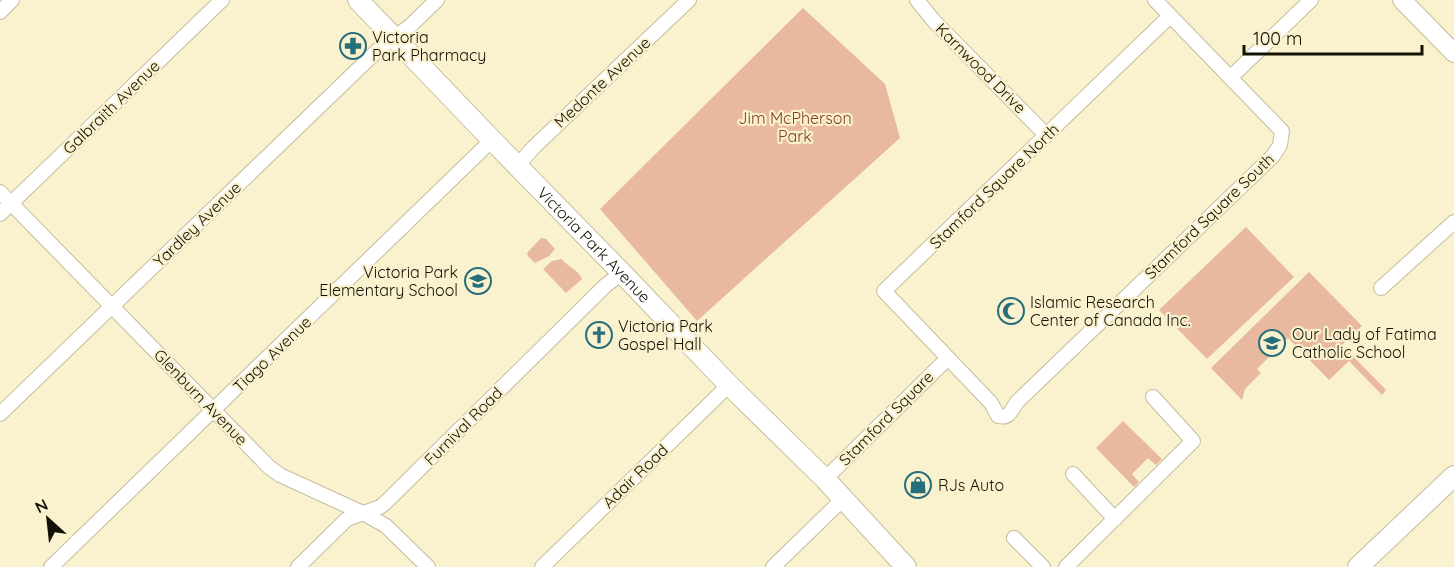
<svg xmlns="http://www.w3.org/2000/svg" width="1454" height="567" font-family="Quicksand,sans-serif">
<rect width="100%" height="100%" fill="#faf2cf"/>
<path fill="#e8b99f" d="M803,8L885,84L900,138L697,321L600,209Z
M1246,227L1294,277L1207,359L1159,310Z
M541,238L546,239L555,249L549,256L535,263L528,256L527,253Z
M562,259C567,267 578,269 582,279L566,293L543,269L552,261Z
M1309,272L1362,326L1342,345L1386,390L1382,395L1349,361L1329,380L1288,338L1257,369L1261,373L1245,389L1242,400L1211,368Z
M1123,421L1162,459L1156,465L1148,458L1132,474L1139,482L1134,487L1096,448Z"/>
<g fill="none" stroke-linecap="round" stroke-linejoin="round">
<defs>
<path id="minor" d="M917,0L933,20L1046,135
M1155,0L1282,131L1280,145L1273,156L1017,402C1011,410 1010,419 998,416L991,403L884,291L1170,16
M0,12L12,0
M1231,77L1311,0
M517,166L534,147L689,0
M0,192L269,467L280,475L363,513L386,526L428,567
M0,214L222,0
M1381,288L1454,222
M0,414L379,49L410,26L437,0
M1073,474L1115,519
M825,479L948,358
M1014,538L1043,567
M51,567L492,140
M298,567L347,519L380,507L384,504L606,285L622,273
M542,567L729,385
M773,567L843,499
M1066,567L1193,441L1153,397"/>
<path id="tertiary" d="M1402,0L1454,53"/>
<g id="secondary">
<path id="s1" d="M358,0L492,140L622,273L729,385L825,479L906,567"/>
<path d="M1358,567L1454,476"/>
</g>
</defs>
<use href="#minor" stroke="#c5bd9b" stroke-width="16"/>
<use href="#tertiary" stroke="#c5bd9b" stroke-width="20"/>
<use href="#secondary" stroke="#c5bd9b" stroke-width="22"/>
<use href="#minor" stroke="#fff" stroke-width="14"/>
<use href="#tertiary" stroke="#fff" stroke-width="18"/>
<use href="#secondary" stroke="#fff" stroke-width="20"/>
</g>
<defs>
<symbol id="pharmacy-ring" viewBox="-11 -11 22 22"><circle r="9.5" fill="#faf2cf" stroke="#276e7b" stroke-width="1.5"/><path d="M-2-6h4v4h4v4h-4v4h-4v-4h-4v-4h4Z" fill="#276e7b"/></symbol>
<symbol id="school-ring" viewBox="-11 -11 22 22"><circle r="9.5" fill="#faf2cf" stroke="#276e7b" stroke-width="1.5"/><path d="M0-5L7-2L0 1L-7-2ZM-4 1L0 2.5L4 1V4Q0 6-4 4Z" fill="#276e7b"/></symbol>
<symbol id="mosque-ring" viewBox="-11 -11 22 22"><circle r="9.5" fill="#faf2cf" stroke="#276e7b" stroke-width="1.5"/><path d="M3.5-4.9A6 6 0 1 0 3.5 4.9A5 5 0 1 1 3.5-4.9Z" fill="#276e7b"/></symbol>
<symbol id="church-ring" viewBox="-11 -11 22 22"><circle r="9.5" fill="#faf2cf" stroke="#276e7b" stroke-width="1.5"/><path d="M-1.2-6h2.4v3.5h3.3v2.4h-3.3V6h-2.4V-.1h-3.3v-2.4h3.3Z" fill="#276e7b"/></symbol>
<symbol id="shop-ring" viewBox="-11 -11 22 22"><circle r="9.5" fill="#faf2cf" stroke="#276e7b" stroke-width="1.5"/><path d="M-5-2.5h2.3a2.7 3.5 0 0 1 5.4 0H5L5.5 6h-11ZM-1.5-2.5h3a1.5 2.3 0 0 0-3 0Z" fill="#276e7b"/></symbol>
</defs>
<g fill-rule="evenodd">
<use href="#pharmacy-ring" x="338" y="31" width="30" height="30"/>
<use href="#school-ring" x="463" y="266" width="30" height="30"/>
<use href="#mosque-ring" x="996" y="296" width="30" height="30"/>
<use href="#church-ring" x="584" y="320" width="30" height="30"/>
<use href="#school-ring" x="1257" y="328" width="30" height="30"/>
<use href="#shop-ring" x="903" y="470" width="30" height="30"/>
</g>
<g text-anchor="middle" stroke-width="4.5" stroke-linejoin="round" paint-order="stroke">
<g font-size="16" fill="#141105" stroke="#faf2cf" text-anchor="start">
<text x="372" y="43">Victoria<tspan x="372" dy="18">Park Pharmacy</tspan></text>
<text x="458" y="278" text-anchor="end">Victoria Park<tspan x="458" dy="18">Elementary School</tspan></text>
<text x="1030" y="308">Islamic Research<tspan x="1030" dy="18">Center of Canada Inc.</tspan></text>
<text x="618" y="332">Victoria Park<tspan x="618" dy="18">Gospel Hall</tspan></text>
<text x="1292" y="340">Our Lady of Fatima<tspan x="1292" dy="18">Catholic School</tspan></text>
<text x="938" y="491">RJs Auto</text>
</g>
<g font-size="16" fill="#141105" stroke="#faf2cf">
<text transform="translate(981 68) rotate(45)" y="6">Karnwood Drive</text>
<text transform="translate(602 82) rotate(-43)" y="6">Medonte Avenue</text>
<text transform="translate(111 107) rotate(-44)" y="6">Galbraith Avenue</text>
<text transform="translate(994 186) rotate(-44)" y="6">Stamford Square North</text>
<text transform="translate(1209 216) rotate(-44)" y="6">Stamford Square South</text>
<text transform="translate(197 224) rotate(-44)" y="6">Yardley Avenue</text>
<text dy="6" stroke="none"><textPath href="#s1" startOffset="340">Victoria Park Avenue</textPath></text>
<text transform="translate(272 354) rotate(-44)" y="6">Tiago Avenue</text>
<text transform="translate(201 397) rotate(46)" y="6">Glenburn Avenue</text>
<text transform="translate(886 418) rotate(-45)" y="6">Stamford Square</text>
<text transform="translate(463 426) rotate(-45)" y="6">Furnival Road</text>
<text transform="translate(635 476) rotate(-44)" y="6">Adair Road</text>
</g>
<g font-size="16" fill="#824117" stroke="#faf2cf">
<text x="795" y="124">Jim McPherson<tspan x="795" dy="18">Park</tspan></text>
</g>
</g>
<g transform="translate(48 519) rotate(333)" stroke="#faf2cf" stroke-width="4.5" paint-order="stroke">
<path d="M0-4.5L10 22L0 15L-10 22Z" fill="#141105"/>
<text y="-9" font-size="16" font-weight="bold" text-anchor="middle" fill="#141105">N</text>
</g>
<path d="M1244 45v9h178v-9" fill="none" stroke="#141105" stroke-width="3"/>
<text x="1253" y="45" font-size="18" fill="#141105" stroke="#faf2cf" stroke-width="4.5" paint-order="stroke">100 m</text>
</svg>
